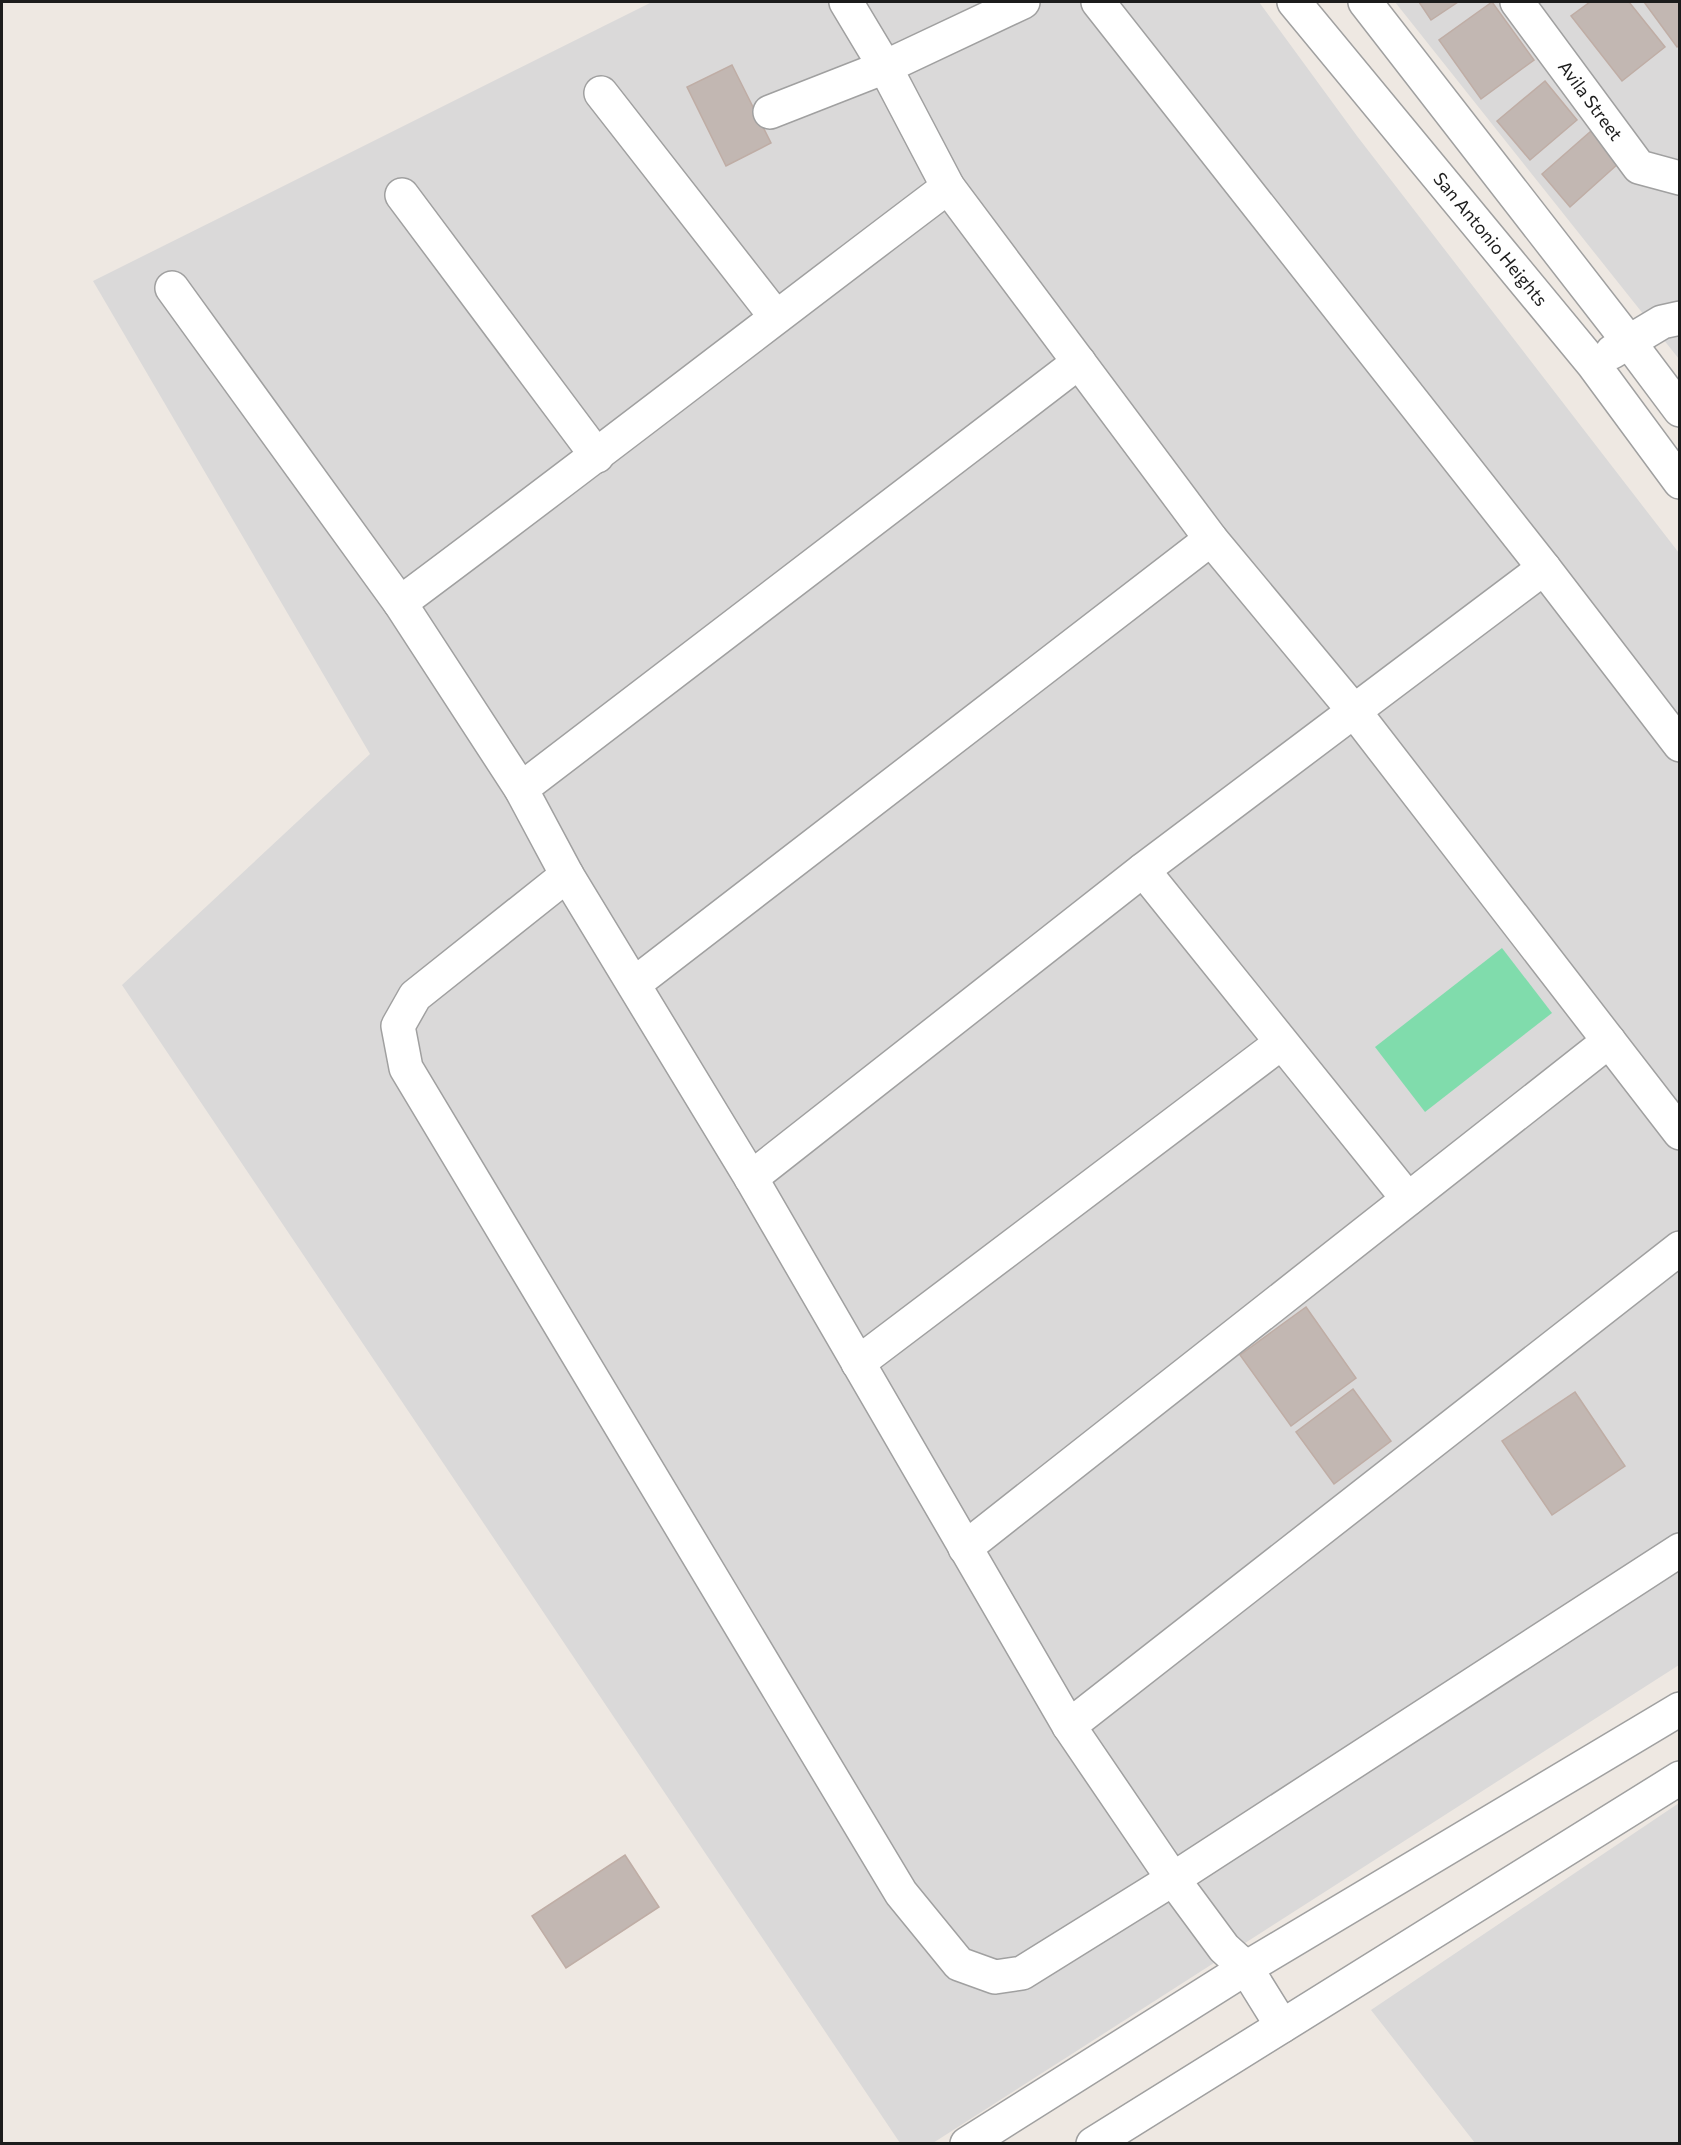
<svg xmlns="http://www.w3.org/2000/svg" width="1681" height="2145" font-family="Commissioner,sans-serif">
<rect width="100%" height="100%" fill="#eee8e2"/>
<path fill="#dad9d9" d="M652,2H1259L1357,136L1679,553V1665L933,2143H900L122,985L370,754L93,281Z
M1395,2H1679V359Z
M1679,1803V2143H1475L1371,2010Z"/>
<path fill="#80dcac" d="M1502,948L1552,1013L1425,1112L1375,1047Z"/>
<path fill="#c2b7b2" stroke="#bfada5" stroke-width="1.5" d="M1419,2H1458L1431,20Z
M1492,2L1534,60L1481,99L1439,40Z
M1590,2H1629L1665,47L1622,81L1571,16Z
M1644,2H1680V45L1677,47Z
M732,65L771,143L726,166L687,87Z
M1545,81L1577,120L1530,160L1497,121Z
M1591,131L1619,163L1570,207L1542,174Z
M1306,1307L1356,1378L1291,1426L1240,1355Z
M1353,1389L1391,1441L1334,1484L1296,1432Z
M1575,1392L1625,1466L1552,1515L1502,1441Z
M625,1855L659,1907L566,1968L532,1916Z"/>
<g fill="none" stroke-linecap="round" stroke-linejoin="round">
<defs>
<g id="minor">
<path d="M846,2L885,67L948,187L1211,539L1354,711L1680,1133"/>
<path d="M1098,2L1544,568L1680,745"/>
<path id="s1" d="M1294,2L1593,364L1680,482"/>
<path d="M1365,2L1629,342L1680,410"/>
<path id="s2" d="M1517,2L1639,167L1680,178"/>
<path d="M601,93L776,317"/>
<path d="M770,112L885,67L1023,2"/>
<path d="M402,195L597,456"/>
<path d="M172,288L400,603L521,789L567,875L751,1178L1069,1726L1173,1879L1224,1948L1246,1968L1282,2026"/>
<path d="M1612,352L1662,322L1680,318"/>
<path d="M400,603C584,466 765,325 948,187"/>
<path d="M521,789L1079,362"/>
<path d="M1143,870L1408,1199"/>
<path d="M567,875L415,996L398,1026L406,1068L901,1893L959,1964L995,1977L1022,1973L1173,1879L1680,1550"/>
<path d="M634,984L1211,539"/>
<path d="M751,1178L1143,870L1544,568"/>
<path d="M858,1363L1281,1043"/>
<path d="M965,1548L1609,1041"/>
<path d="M1069,1726L1680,1248"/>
<path d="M967,2144L1246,1968L1680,1709"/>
<path d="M1093,2144L1680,1778"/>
</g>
</defs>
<use href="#minor" stroke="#a0a0a0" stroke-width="36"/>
<use href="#minor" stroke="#fff" stroke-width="33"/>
</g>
<g text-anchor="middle" stroke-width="5" stroke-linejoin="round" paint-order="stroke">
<g font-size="18" fill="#1c1c1c" stroke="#fff">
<text dy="6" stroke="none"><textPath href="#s2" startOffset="123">Avila Street</textPath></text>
<text dy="6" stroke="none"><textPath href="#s1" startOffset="308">San Antonio Heights</textPath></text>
</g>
</g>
<rect width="1681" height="2145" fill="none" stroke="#1c1c1c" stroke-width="6"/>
</svg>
